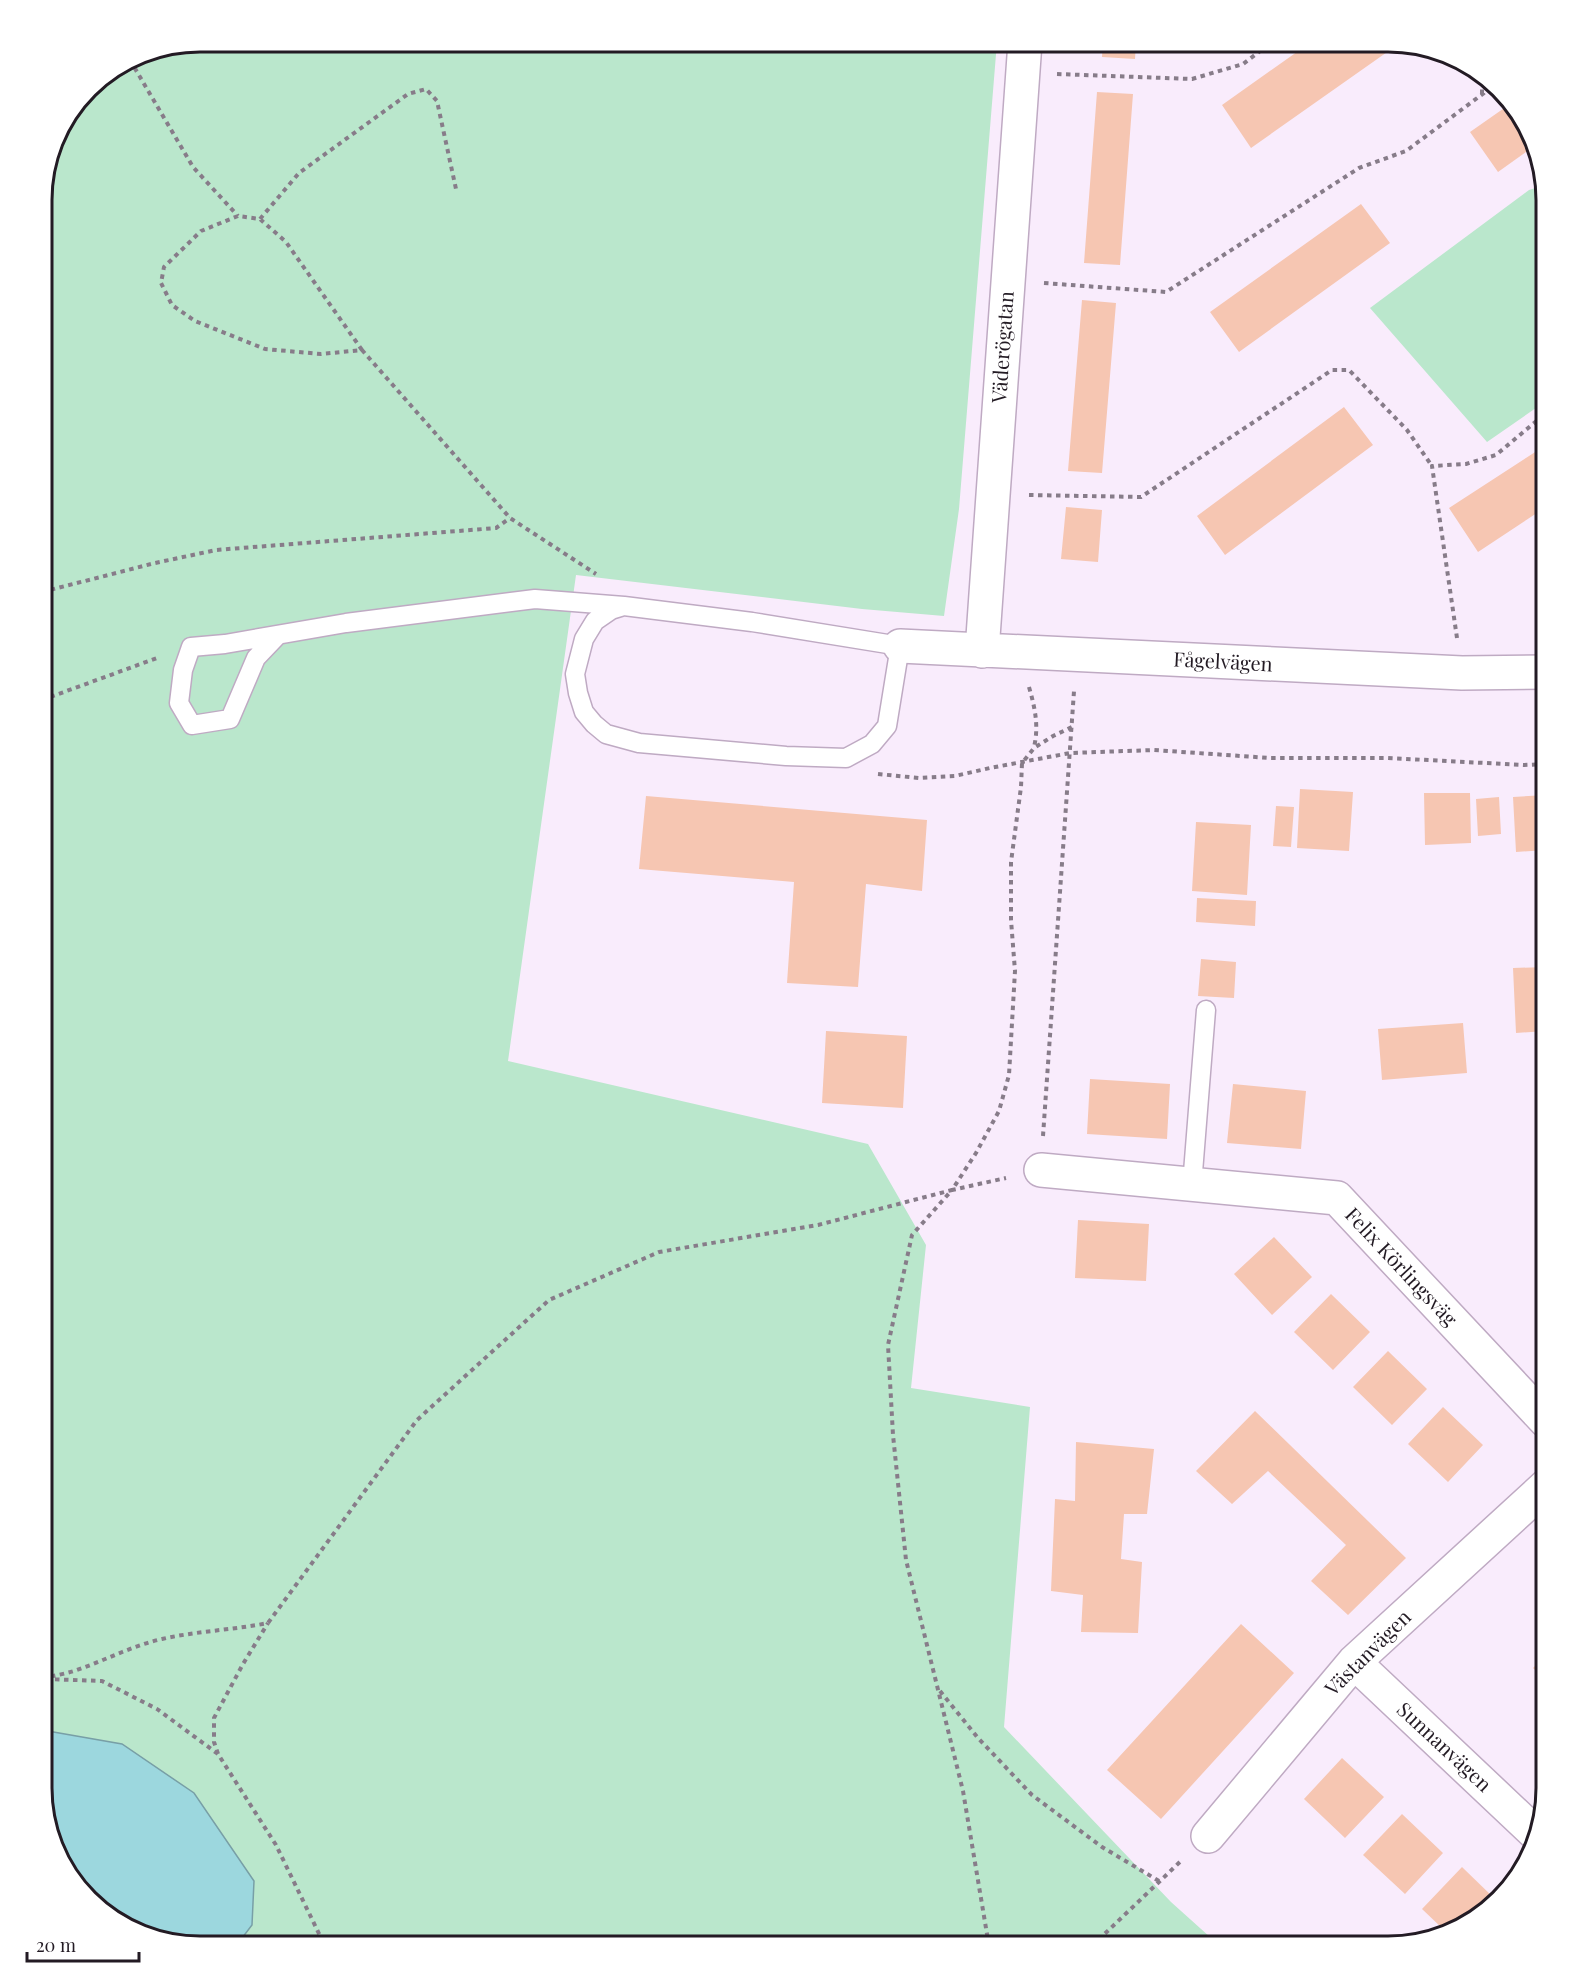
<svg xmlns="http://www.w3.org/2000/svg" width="1588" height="1988" font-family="'Playfair Display',serif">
<rect width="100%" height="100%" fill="#f9ecfc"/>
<path fill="#bae7cc" d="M201,42H997L959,509L944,616L862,609L576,575L508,1061L868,1144L926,1245L911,1388L1030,1407L1004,1727L1171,1902L1220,1946H200L122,1925L69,1876L42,1787V190L59,130L96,82L140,54Z
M1542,186L1546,201V401L1487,442L1370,308L1529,190Z"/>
<path fill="#9cd7de" stroke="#789fa6" stroke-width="1.5" d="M42,1730L122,1744L194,1793L254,1881L252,1925L236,1946H200L122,1925L69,1876L42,1787Z"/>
<path fill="#f6c6b2" d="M1103,42H1136L1135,59L1102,57Z
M1311,42L1400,43L1251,148L1222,105Z
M1097,92L1133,94L1120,265L1084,263Z
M1510,104L1519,112L1530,149L1498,172L1470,132Z
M1361,204L1390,243L1239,352L1210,312Z
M1082,300L1116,303L1102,473L1068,471Z
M1344,407L1373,445L1225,555L1197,516Z
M1546,445V507L1478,552L1449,508Z
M1066,507L1102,510L1098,562L1061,559Z
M1300,789L1353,792L1349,851L1297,848Z
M1424,793H1470L1471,843L1425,845Z
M1546,795V850L1516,852L1513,797Z
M646,796L927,820L922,891L866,884L858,987L787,983L794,882L639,869Z
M1499,797L1501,834L1478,836L1476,799Z
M1276,806L1294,807L1291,847L1273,846Z
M1196,822L1251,825L1247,895L1192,891Z
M1197,898L1256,901L1255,926L1196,922Z
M1201,959L1236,962L1234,998L1198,996Z
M1546,967V1031L1516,1033L1513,968Z
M1463,1023L1467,1073L1382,1080L1378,1029Z
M826,1031L907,1036L903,1108L822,1103Z
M1090,1079L1170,1084L1167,1139L1087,1134Z
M1233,1084L1306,1091L1301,1149L1227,1143Z
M1078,1220L1149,1224L1146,1281L1075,1278Z
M1274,1237L1312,1277L1272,1315L1234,1274Z
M1331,1294L1370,1332L1333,1370L1294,1332Z
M1388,1351L1427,1389L1392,1425L1353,1387Z
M1443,1407L1483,1445L1448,1482L1408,1444Z
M1255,1411L1406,1558L1348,1615L1311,1581L1346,1545L1268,1471L1232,1504L1196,1471Z
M1076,1442L1154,1449L1147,1514H1124L1121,1559L1142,1562L1138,1633L1081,1632L1083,1595L1051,1591L1055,1499L1075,1501Z
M1241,1624L1294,1673L1161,1819L1107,1770Z
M1546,1655V1680L1533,1668Z
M1342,1758L1384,1797L1345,1838L1304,1799Z
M1402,1814L1443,1853L1405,1894L1363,1855Z
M1462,1867L1495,1899L1476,1919L1443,1929L1422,1909Z"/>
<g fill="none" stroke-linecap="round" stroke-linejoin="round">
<defs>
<path id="service" d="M278,635L256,658L230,719L192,725L179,703L183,670L191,647L225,644L346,623L535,599L624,606L752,622L900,646L887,726L872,744L846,758L786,756L639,743L606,734L594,724L584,712L578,693L575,674L584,639L595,621L611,610L624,606
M1192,1185L1206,1010"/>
<path id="minor" d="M900,646L1462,673L1546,672
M982,651L1025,42
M1041,1170L1337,1198L1546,1421
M1354,1662L1534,1832
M1208,1836L1354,1662L1546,1486"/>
</defs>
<use href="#service" stroke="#bfaac3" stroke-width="21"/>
<use href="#minor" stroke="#bfaac3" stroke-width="36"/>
<path stroke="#877c89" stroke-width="4" stroke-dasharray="4.5 4.5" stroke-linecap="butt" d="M130,60L193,167L238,216
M1057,74L1192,79L1243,64L1272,42
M1482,94V78
M260,219L299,173L408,94L426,89L437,101L456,189
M1044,283L1166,292L1359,168L1406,151L1492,87
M362,350L286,242L260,219L238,216L201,231L164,267L161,283L172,305L195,321L265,349L321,354L362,350L510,518L596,574
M1029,495L1141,497L1332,370H1349L1407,430L1432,466
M42,592L155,563L216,550L496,528L510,518
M1457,638L1432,466L1466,464L1496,455L1546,413
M1029,687C1035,708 1039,726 1034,747
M42,700L157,658
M878,774L919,778L955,776L990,768L1070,753L1154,750L1270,758H1388L1524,765L1546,764
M1043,1136L1074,691
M42,1678C53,1676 64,1674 74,1671C104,1661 131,1646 162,1639C197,1631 233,1630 268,1623L417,1420L549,1300L659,1252L818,1225L952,1190L976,1153L999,1111L1009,1075L1015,971L1011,920V862L1021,787L1022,763L1034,748L1053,736L1072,727
M46,1679L102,1681L157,1709L218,1754L276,1845L325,1946
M940,1691L978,1738L1032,1795L1102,1847L1159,1881
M218,1754L214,1742V1718L243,1664L268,1623
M989,1946L963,1791L906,1560L893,1435L888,1345L912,1235L952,1190L1006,1178
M1092,1946L1183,1859"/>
<use href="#service" stroke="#fff" stroke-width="18"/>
<use href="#minor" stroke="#fff" stroke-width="33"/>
</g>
<g text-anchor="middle" stroke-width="5" stroke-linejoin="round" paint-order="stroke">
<g font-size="20" fill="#231b24" stroke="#fff">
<text transform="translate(1003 347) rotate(-86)" y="7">Väderögatan</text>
<text transform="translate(1223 662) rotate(3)" y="7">Fågelvägen</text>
<text transform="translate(1401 1267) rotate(47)" y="7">Felix Körlingsväg</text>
<text transform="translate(1368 1653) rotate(-45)" y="7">Västanvägen</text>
<text transform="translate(1444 1747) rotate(43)" y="7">Sunnanvägen</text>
</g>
</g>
<path d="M0 0H1588V1988H0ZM200 52H1388A148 148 0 0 1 1536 200V1788A148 148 0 0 1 1388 1936H200A148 148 0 0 1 52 1788V200A148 148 0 0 1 200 52Z" fill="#fff" fill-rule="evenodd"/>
<path fill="none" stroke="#231b24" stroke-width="3" d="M200 52H1388A148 148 0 0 1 1536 200V1788A148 148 0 0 1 1388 1936H200A148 148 0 0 1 52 1788V200A148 148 0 0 1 200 52Z"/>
<path d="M27 1952v9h112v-9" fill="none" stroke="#231b24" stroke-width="3"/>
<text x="36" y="1952" font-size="18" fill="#231b24" stroke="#ffffff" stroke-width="4.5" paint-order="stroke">20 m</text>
</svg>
